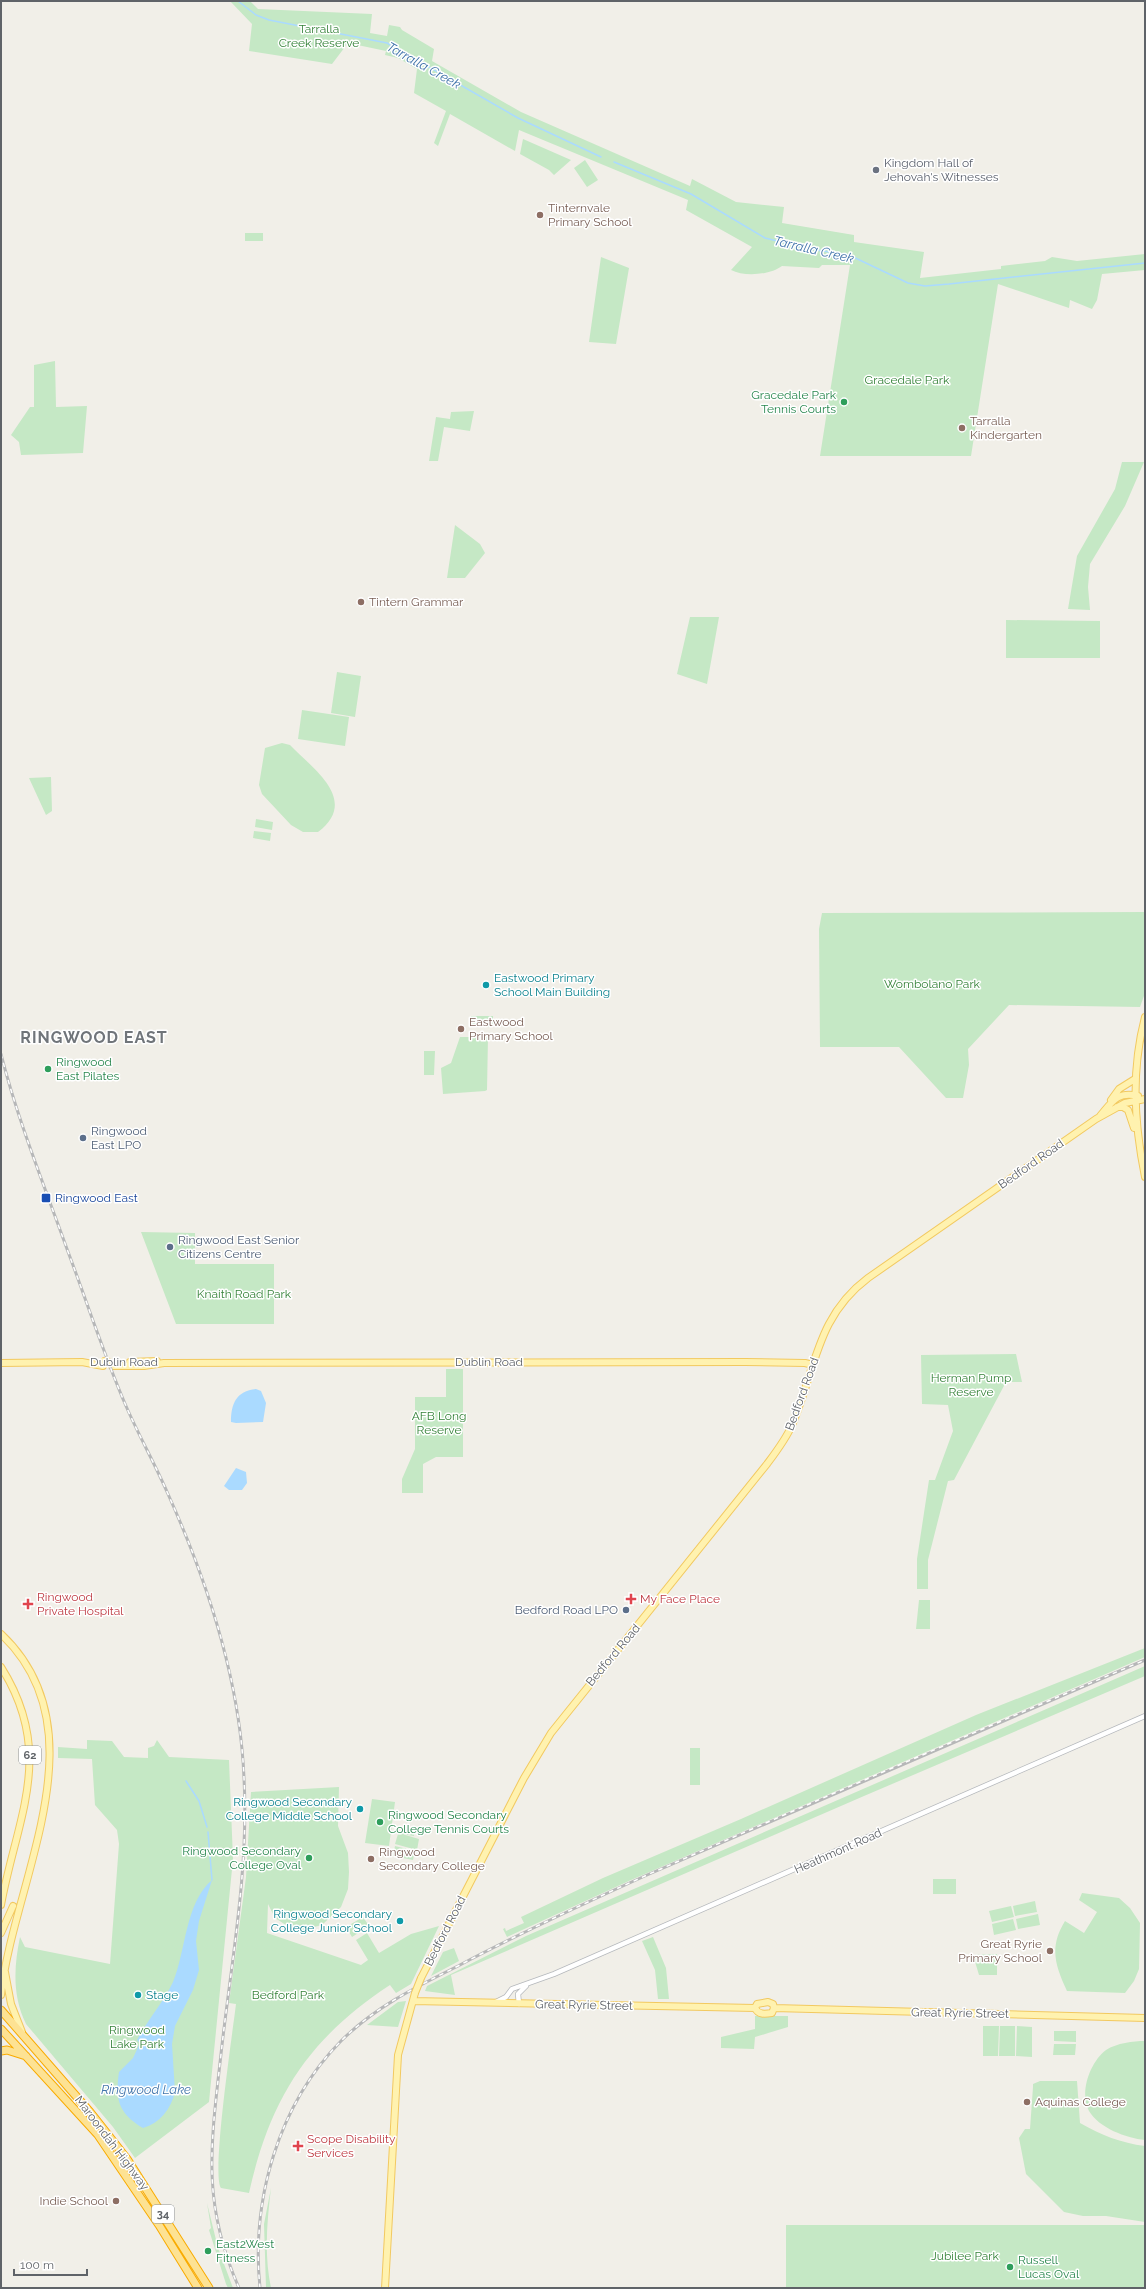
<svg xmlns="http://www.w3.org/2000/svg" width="1146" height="2289" font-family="Raleway,sans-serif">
<rect width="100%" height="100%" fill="#f1efe8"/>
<path fill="#c5e8c5" d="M230,1H250L258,9L372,14L370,33L387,36L389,25L400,27L402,30L434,49L432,61L521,112L690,186L692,179L736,202L784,207L782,223L854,235V242L924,252L920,278L1001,269V266L1045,261L1052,257L1077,261L1145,254V270L1102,274L1097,300L1092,309L1070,300L1069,308L998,284L971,456H820L850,265H822L819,268L782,266C770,275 744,277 731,270L752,247L686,210L688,200L519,130L515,151L450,114L438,146L434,143L446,111L414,93L417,69L398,58L385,55L386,51L348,43L332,64L249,51L252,24Z
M523,139L571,160L554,175L549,170L520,154Z
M585,160L598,180L587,187L574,168Z
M245,233H263V241H245Z
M601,257L629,268L616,344L589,342Z
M55,361L56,407L87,406L83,453L21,455L19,442L11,435L30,407H34V365Z
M474,411L470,431L444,427L438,461H429L436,417L450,419L451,412Z
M1122,462H1144L1125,506L1090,564L1088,587L1090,610L1068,609L1077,556L1115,489Z
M455,525L480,544L485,553L465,578H447Z
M690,617H719L707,684L677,674Z
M1006,620L1100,621V658H1006Z
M337,672L361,676L355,717L331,713Z
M302,710L349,717L345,746L298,739Z
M282,743L290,745C313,769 360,800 318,832H303L291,825L262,794L259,785L265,748Z
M51,777L52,811L46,815L29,778Z
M256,819L273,822L272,830L255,827Z
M254,831L271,833L270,841L253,838Z
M1145,912V993L1140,1007L1009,1005L968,1049L969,1065L963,1098H946L899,1047H820L819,929L822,913Z
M471,1016H493V1027H471Z
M460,1037H488L487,1090L485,1091L443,1094L441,1068L451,1063Z
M424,1051H435L434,1075H424Z
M141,1232L195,1233V1264H274V1324H176Z
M1016,1354L1022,1382H1006L954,1480L948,1481L928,1560V1589H917V1559L929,1480H935L953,1431L948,1405L922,1404L921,1355Z
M446,1369H463V1457H436L423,1464V1493H402V1479L415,1449V1397H446Z
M919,1600H930V1629H916Z
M1145,1648V1657L631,1880L507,1937L503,1929L505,1928L506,1931L524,1923L521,1917L603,1878L741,1819L976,1715Z
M1145,1666V1676L864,1796L451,1975L455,1995L425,1991L427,1986L526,1936Z
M87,1740L112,1741L124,1757L148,1758V1748L154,1746L157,1740L169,1757L229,1760L233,1859L209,2102L135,2158L113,2127L26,2024C12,1996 14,1966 20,1937L25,1947L110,1964L119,1844L117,1830L95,1805L92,1759L58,1758V1747L87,1749Z
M690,1748H700V1785H690Z
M339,1787L338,1826L348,1853L349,1872L348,1889L341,1907L322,1925L302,1930L289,1927L275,1918L268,1904L267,1933L361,1965L368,1960L356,1940L367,1933L379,1953L411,1934L439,1926L411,1984L396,1993L390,1985C309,2038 270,2098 249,2193L221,2188C211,2175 233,2030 236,2004L229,2003L246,1877L251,1792Z
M372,1799L395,1802L389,1846L365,1843Z
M402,1828L415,1830L414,1836L402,1834L419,1839L417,1850L395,1844L398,1834H401Z
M395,1846L415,1851L413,1860L393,1856Z
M933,1879H956V1894H933Z
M1082,1893L1119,1898L1130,1908L1140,1923L1139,1969L1134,1981L1125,1993L1067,1991C1055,1965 1049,1947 1065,1921L1084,1933L1097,1912L1079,1900Z
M1035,1901L1037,1912L1015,1916L1013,1906Z
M1011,1906L1014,1917L992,1922L989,1911Z
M1038,1914L1040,1925L1018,1929L1016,1919Z
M363,1917L369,1926L352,1937L346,1927Z
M1013,1919L1016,1930L994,1935L992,1924Z
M653,1937L666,1968L669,1999H658L655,1970L642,1941Z
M454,1948L459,1961L431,1976L443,1952Z
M997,1954V1975H979L973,1955Z
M406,2001L398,2027L367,2025L398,2002Z
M755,2016H788V2027L755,2037L754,2049L721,2048V2037L755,2029Z
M983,2026H999L998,2056H983Z
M1000,2026H1015V2056H999Z
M1017,2026L1032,2027V2057L1016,2056Z
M1054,2031H1076V2042L1054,2041Z
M1145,2041V2140C1126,2138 1099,2128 1089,2111C1079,2093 1090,2062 1106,2050C1117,2043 1133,2041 1145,2041Z
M1054,2044H1076L1075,2055H1053Z
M1040,2081H1077L1080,2123C1101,2135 1121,2143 1145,2146V2222L1106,2216H1083L1064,2212L1026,2174L1019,2138L1025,2129H1030L1033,2087V2084Z
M271,2188C267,2222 264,2254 271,2288H266L264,2224Z
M207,2203L218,2248L233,2288H228L226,2284L209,2230L211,2228Z
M786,2225H1145V2288H786Z"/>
<path fill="#aadaff" d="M256,1389L261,1391L266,1403L263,1422L236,1423L231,1422C231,1404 236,1391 256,1389Z
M236,1468L246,1472L247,1483L242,1490H229L224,1486Z
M212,1880L199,1921L196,1941L199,1970L193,1990L175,2026L172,2044L175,2092C171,2109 160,2123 143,2128C118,2113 115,2099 119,2072L133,2058L140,2043L137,2040C147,2021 164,2001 173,1982C186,1951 185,1903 212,1880Z"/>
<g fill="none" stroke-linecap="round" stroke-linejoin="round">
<path stroke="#aadaff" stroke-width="1.5" d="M238,1L256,15L269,20L387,43L518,118L601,157
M614,162L691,194L765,238L810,249L849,255L908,283L925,286L949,284L1145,263
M186,1781L199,1801L207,1827
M208,1832L212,1880"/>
<defs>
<path id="minor" d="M496,2002L506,1997L512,1989L554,1974L1145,1716
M519,2004L518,1994L526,1986"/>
<path id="major" d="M1145,1017C1131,1071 1134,1122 1145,1177
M1111,1100L1119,1089L1135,1079
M1117,1107H1123L1128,1110L1134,1128
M1100,1116C1112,1102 1117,1091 1138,1096
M130,1362L157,1361
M1,1363L82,1362L103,1366
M112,1366H144L164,1363L745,1362L805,1363L813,1365
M1,1634C104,1731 13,1881 1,1995
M1,1667C56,1754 17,1817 1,1905
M1,1933L13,1906
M5,1972L11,2004L22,2032
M421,1978L524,1778L551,1733L767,1464C776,1452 786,1439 792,1425C816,1369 816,1317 868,1278L1096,1119L1125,1103L1145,1099
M413,2001L755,2008
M755,2008L757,2004L768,2002L773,2004L774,2008
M755,2008C758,2015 765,2014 772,2013L774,2008
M774,2008L1145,2018
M385,2288L398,2055L415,1993"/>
<path id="highway" d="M1,2010L90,2112L127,2159L209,2288
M1,2029L98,2135L159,2225L198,2288
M1,2051L7,2050L26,2056"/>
</defs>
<use href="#minor" stroke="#b5b8bc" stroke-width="6"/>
<use href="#major" stroke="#f2c960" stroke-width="8"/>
<use href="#highway" stroke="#f9ab00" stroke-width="9"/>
<use href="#minor" stroke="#fff" stroke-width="4.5"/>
<use href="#major" stroke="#fff2af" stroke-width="6"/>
<use href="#highway" stroke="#fde293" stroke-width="7"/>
<defs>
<path id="rail" d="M1,1054C18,1121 44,1185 67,1249C87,1302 104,1355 126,1406C139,1436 155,1464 168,1494C208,1583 240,1680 244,1778C249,1871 231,1963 221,2054C211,2144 201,2202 239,2288
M260,2288C251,2200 278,2105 341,2041C375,2007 416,1987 458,1966C520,1933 583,1904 647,1875C813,1802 979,1730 1145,1660"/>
</defs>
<use href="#rail" stroke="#b6b7b8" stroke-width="3"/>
<use href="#rail" stroke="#fff" stroke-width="1.5" stroke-dasharray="4.5" stroke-linecap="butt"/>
<defs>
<path id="major-bridge" d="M102,1361L110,1362
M415,1993L421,1978"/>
</defs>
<use href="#major-bridge" stroke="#f2c960" stroke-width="8" stroke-linecap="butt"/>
<use href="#major-bridge" stroke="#fff2af" stroke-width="6"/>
</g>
<circle fill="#6b7280" stroke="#fff" stroke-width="1.5" cx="876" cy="170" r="4"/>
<g fill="#8d6e63" stroke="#fff" stroke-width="1.5">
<circle cx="540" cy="215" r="4"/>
<circle cx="962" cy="428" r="4"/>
<circle cx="361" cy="602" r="4"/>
<circle cx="461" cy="1029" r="4"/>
<circle cx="371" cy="1859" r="4"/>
<circle cx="1050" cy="1951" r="4"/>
<circle cx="1027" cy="2102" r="4"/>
<circle cx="116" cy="2201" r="4"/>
</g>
<g fill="#2e9e5b" stroke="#fff" stroke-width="1.5">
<circle cx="844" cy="402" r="4"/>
<circle cx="48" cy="1069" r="4"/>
<circle cx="380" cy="1822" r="4"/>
<circle cx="309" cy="1858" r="4"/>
<circle cx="208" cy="2251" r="4"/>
<circle cx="1010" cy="2267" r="4"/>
</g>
<g fill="#0f9aa8" stroke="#fff" stroke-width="1.5">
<circle cx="486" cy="985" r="4"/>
<circle cx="360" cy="1809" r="4"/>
<circle cx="400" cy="1921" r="4"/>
<circle cx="138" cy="1995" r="4"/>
</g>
<g fill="#5c6f8a" stroke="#fff" stroke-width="1.5">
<circle cx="83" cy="1138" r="4"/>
<circle cx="170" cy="1247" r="4"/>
<circle cx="626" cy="1610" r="4"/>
</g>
<rect fill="#1a4fb4" stroke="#fff" stroke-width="1.5" x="41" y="1193" width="10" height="10" rx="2"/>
<g fill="#e0444e" stroke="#fff" stroke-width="1.5">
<path d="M629 1593h4v4h4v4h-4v4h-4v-4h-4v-4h4z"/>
<path d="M26 1598h4v4h4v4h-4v4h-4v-4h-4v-4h4z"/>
<path d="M296 2140h4v4h4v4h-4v4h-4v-4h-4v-4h4z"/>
</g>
<g text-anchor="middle" stroke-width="3" stroke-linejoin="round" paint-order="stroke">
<g fill="#fff" stroke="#8f9295" stroke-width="1">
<rect x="19" y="1746" width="22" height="18" rx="3"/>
<rect x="152" y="2205" width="22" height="18" rx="3"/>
</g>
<g font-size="11" font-weight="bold" fill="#5f6368">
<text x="30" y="1759">62</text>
<text x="163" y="2218">34</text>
</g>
<g font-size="12" fill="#348238" stroke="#fff">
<text x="319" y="33">Tarralla<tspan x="319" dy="14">Creek Reserve</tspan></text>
<text x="907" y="384">Gracedale Park</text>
<text x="932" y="988">Wombolano Park</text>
<text x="244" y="1298">Knaith Road Park</text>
<text x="971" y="1382">Herman Pump<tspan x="971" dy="14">Reserve</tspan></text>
<text x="439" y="1420">AFB Long<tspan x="439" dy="14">Reserve</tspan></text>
<text x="288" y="1999">Bedford Park</text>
<text x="137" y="2034">Ringwood<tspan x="137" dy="14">Lake Park</tspan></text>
<text x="965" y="2260">Jubilee Park</text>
</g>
<g font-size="12" fill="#5b616d" stroke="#fff" text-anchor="start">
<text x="884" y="167">Kingdom Hall of<tspan x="884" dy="14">Jehovah's Witnesses</tspan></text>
</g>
<g font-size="12" fill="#785e54" stroke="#fff" text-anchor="start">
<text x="548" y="212">Tinternvale<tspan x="548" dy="14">Primary School</tspan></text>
<text x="970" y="425">Tarralla<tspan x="970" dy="14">Kindergarten</tspan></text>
<text x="369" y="606">Tintern Grammar</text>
<text x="469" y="1026">Eastwood<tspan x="469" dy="14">Primary School</tspan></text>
<text x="379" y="1856">Ringwood<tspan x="379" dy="14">Secondary College</tspan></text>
<text x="1042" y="1948" text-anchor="end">Great Ryrie<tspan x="1042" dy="14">Primary School</tspan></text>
<text x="1035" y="2106">Aquinas College</text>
<text x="108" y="2205" text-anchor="end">Indie School</text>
</g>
<g font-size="12" fill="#27864d" stroke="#fff" text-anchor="start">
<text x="836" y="399" text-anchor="end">Gracedale Park<tspan x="836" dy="14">Tennis Courts</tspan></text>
<text x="56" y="1066">Ringwood<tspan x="56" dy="14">East Pilates</tspan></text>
<text x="388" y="1819">Ringwood Secondary<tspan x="388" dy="14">College Tennis Courts</tspan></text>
<text x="301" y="1855" text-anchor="end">Ringwood Secondary<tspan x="301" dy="14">College Oval</tspan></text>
<text x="216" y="2248">East2West<tspan x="216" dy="14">Fitness</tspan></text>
<text x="1018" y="2264">Russell<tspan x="1018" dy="14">Lucas Oval</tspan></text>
</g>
<g font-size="12" fill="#0d838f" stroke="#fff" text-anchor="start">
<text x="494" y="982">Eastwood Primary<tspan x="494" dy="14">School Main Building</tspan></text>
<text x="352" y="1806" text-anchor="end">Ringwood Secondary<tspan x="352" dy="14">College Middle School</tspan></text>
<text x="392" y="1918" text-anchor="end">Ringwood Secondary<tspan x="392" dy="14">College Junior School</tspan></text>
<text x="146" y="1999">Stage</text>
</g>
<g font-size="12" fill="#4e5e75" stroke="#fff" text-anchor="start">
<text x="91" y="1135">Ringwood<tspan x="91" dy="14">East LPO</tspan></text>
<text x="178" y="1244">Ringwood East Senior<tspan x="178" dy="14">Citizens Centre</tspan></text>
<text x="618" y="1614" text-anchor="end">Bedford Road LPO</text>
</g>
<g font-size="12" fill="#5f6368" stroke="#fff">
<text transform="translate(1031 1164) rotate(-35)" y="4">Bedford Road</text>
<text x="124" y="1366">Dublin Road</text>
<text x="489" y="1366">Dublin Road</text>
<text transform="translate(802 1394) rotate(-70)" y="4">Bedford Road</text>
<text transform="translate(613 1655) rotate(-50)" y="4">Bedford Road</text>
<text transform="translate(838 1851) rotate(-24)" y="4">Heathmont Road</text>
<text transform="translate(445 1931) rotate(-63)" y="4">Bedford Road</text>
<text transform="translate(584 2005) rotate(1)" y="4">Great Ryrie Street</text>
<text transform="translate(960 2013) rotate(1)" y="4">Great Ryrie Street</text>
<text transform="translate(112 2143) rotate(53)" y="4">Maroondah Highway</text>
</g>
<g font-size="12" fill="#164399" stroke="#fff" text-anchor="start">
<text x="55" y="1202">Ringwood East</text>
</g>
<g font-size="12" fill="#be3a42" stroke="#fff" text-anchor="start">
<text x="37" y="1601">Ringwood<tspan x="37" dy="14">Private Hospital</tspan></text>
<text x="640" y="1603">My Face Place</text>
<text x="307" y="2143">Scope Disability<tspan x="307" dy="14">Services</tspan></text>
</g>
<g font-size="13" font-style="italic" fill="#4174aa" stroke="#fff">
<text transform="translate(424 65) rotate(29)" y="5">Tarralla Creek</text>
<text transform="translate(814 249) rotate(13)" y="5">Tarralla Creek</text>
<text x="146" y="2094">Ringwood Lake</text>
</g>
<g font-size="16" font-weight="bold" letter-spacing="1" fill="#70757a" stroke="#fff">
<text x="94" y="1043">RINGWOOD EAST</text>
</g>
</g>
<rect width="1146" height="2289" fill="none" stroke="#5f6368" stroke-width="4"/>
<path d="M14 2269v6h73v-6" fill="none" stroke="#5f6368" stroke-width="2"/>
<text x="20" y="2269" font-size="12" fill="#5f6368" stroke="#ffffff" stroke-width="3" paint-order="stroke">100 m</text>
</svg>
